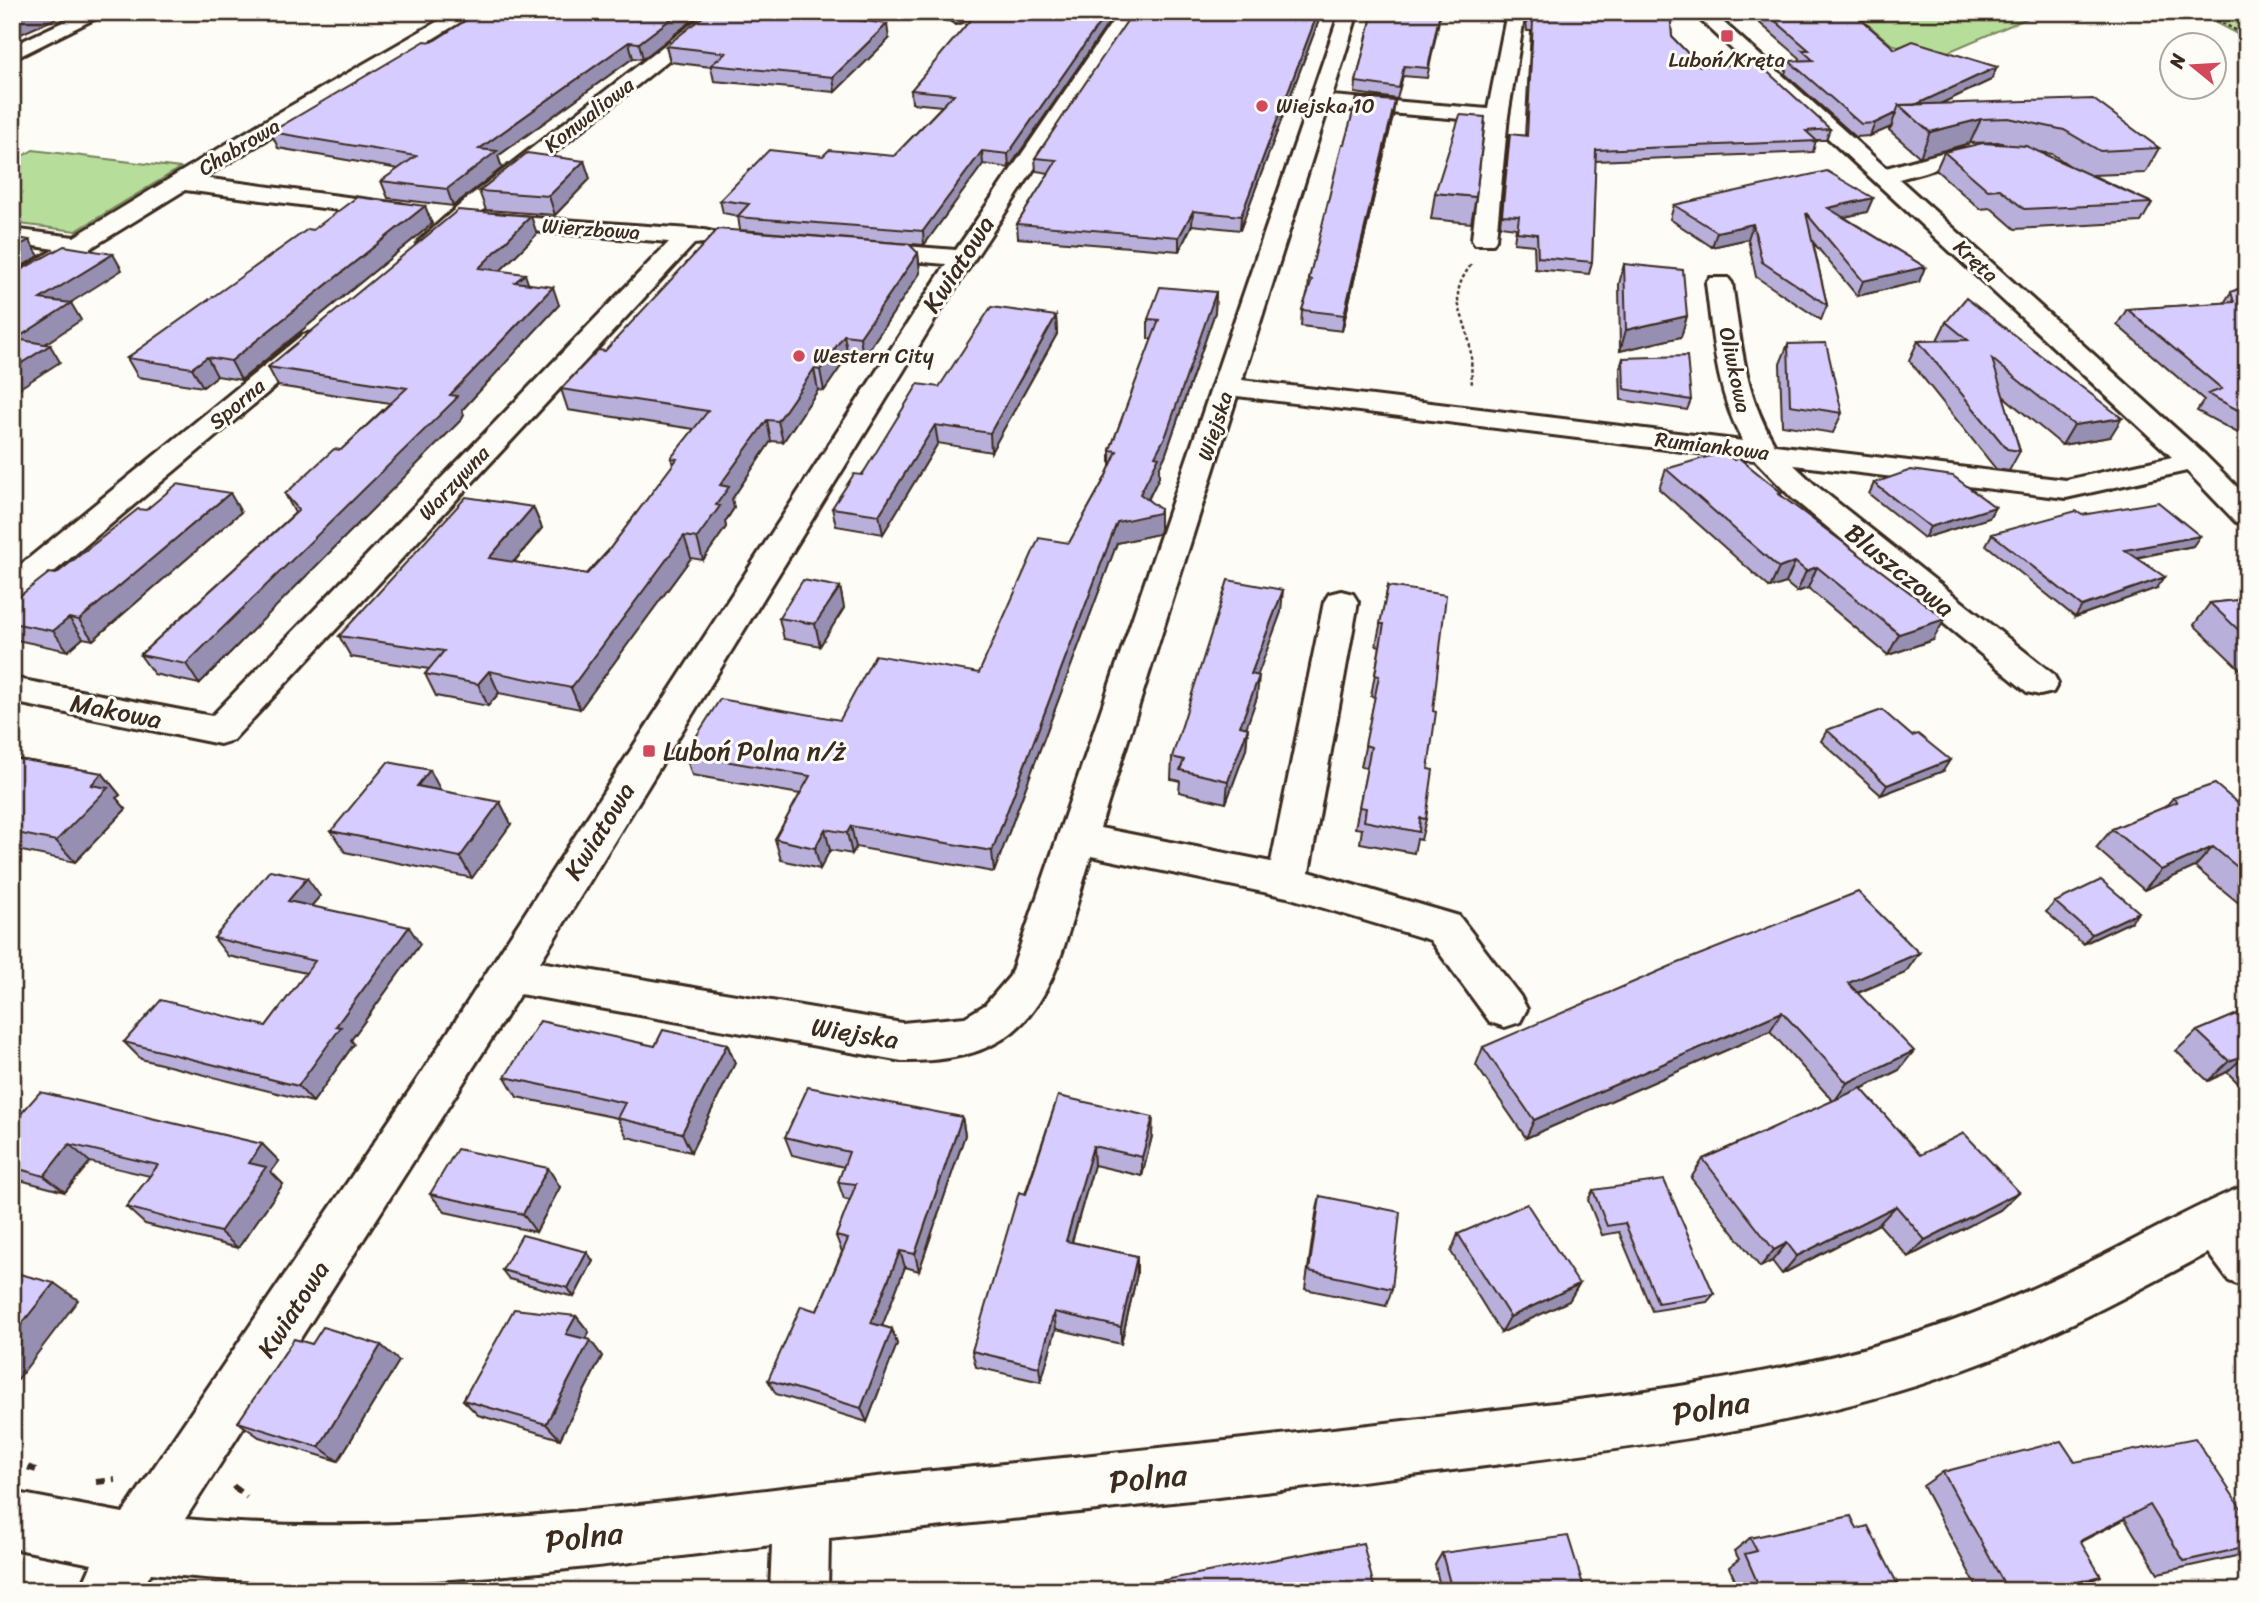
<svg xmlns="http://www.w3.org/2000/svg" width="2259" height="1603" font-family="Sriracha,sans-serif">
<rect width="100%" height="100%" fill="#fdfcf7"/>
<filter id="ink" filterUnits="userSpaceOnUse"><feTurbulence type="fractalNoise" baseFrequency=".0143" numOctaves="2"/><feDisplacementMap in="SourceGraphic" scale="14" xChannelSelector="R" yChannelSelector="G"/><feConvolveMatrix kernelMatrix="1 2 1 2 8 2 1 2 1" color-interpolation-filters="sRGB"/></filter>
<g filter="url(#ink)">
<path fill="#b6de9a" stroke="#78845c" stroke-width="2" d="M1897,12H2042L1936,57L1891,44L1860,18L1893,16Z
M2195,12H2226L2247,23V39Z
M33,150L180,168L76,231L12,223V162Z"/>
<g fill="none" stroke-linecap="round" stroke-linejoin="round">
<defs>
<path id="minor" d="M84,12H108L12,60V46Z
M454,12H477L203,178L400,204L408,206L412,211L408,216L400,218L185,190L21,291L12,294V275L55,249L12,243V229L74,237L261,123Z
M707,12H728L478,214L704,230L713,232L716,237L713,242L694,244L233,740L220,744L12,702V678L212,716L669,242L481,227L470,221L438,250H420L417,245L420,240L470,196Z
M950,12H969L963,21L956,23L947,17Z
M1119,12H1138L944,305L540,962L902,1023L965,1017L985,1005L1010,976L1340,12H1358L1332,96L1488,109L1507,12H1525L1508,116L1496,239L1493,244H1475L1472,239L1486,121L1328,108L1242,380L1743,441C1716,392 1713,338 1706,283L1710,278H1728L1732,283C1741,342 1744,393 1775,445L2066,480L2172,457L1692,12H1712L1886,168L1956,149L2000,147L2003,152L2000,157L1957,163L1899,179L2205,455L2247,497V524L2236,522L2187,471L2066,498L1794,465L1814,484L2053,674L2058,683L2053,692L2040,695L2027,692L1792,498L1755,460L1237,396L1100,828L1271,862L1324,602L1329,594L1341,591L1353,594L1358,602L1309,872L1459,916L1520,996L1527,1009L1520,1022L1505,1027L1490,1022L1430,940L1287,897L1091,856C1055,971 1050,1064 902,1061L520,994L185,1519C432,1542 680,1497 923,1472C1106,1454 1289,1435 1471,1413C1615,1396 1759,1380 1898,1339C1970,1318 2037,1288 2104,1255C2151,1232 2198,1204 2247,1185V1288L2229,1281L2208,1253C2120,1300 2032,1348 1937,1379C1782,1431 1622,1449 1461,1469C1251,1495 1040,1516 829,1538L828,1591H770L772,1545C633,1562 493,1581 353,1583C285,1584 219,1580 151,1573L141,1591H80L92,1564L12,1548V1492L123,1513L421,1074L946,264L865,257L856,255L853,250L856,245L865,243L956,250Z
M312,333L322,335L325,341L322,347L24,597L12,600V572L302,335Z"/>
</defs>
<use href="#minor" stroke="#3b2a1e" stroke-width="6"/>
<path stroke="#3b2a1e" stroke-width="2.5" stroke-dasharray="3.5 2.5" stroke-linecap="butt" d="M2201,12L2247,36
M1471,265C1445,300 1465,310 1470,347C1472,359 1471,372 1472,385"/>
<path stroke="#3b2a1e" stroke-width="6" stroke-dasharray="10 7" stroke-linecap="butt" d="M12,1462L36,1470
M96,1482L115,1480
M233,1486L247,1497"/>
<use href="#minor" fill="#fdfcf7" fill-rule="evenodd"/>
<defs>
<path id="rail" d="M2234,12L2247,19"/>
</defs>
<use href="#rail" stroke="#3b2a1e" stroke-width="4.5"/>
<use href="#rail" stroke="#fdfcf7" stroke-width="2.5" stroke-dasharray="9" stroke-linecap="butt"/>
</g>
<path fill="#b9afdb" stroke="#3b2a1e" stroke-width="2" fill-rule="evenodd" d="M703,12L643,59L633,58L498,156L502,168L453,206L388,198L381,181L399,169L278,148L271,132L432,42Z
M1116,12L1009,168L983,164L924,245L740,230L738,216L723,213L720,200L823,156H894L942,106L912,103L911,90Z
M1322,12L1240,230L1192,225L1179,251L1018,238L1017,224L1049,173L1036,171L1035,158Z
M1373,12H1505L1503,21L1440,16L1427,78L1403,76L1397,99L1355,93L1356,82Z
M1525,12H1670L1672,37L1700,66L1830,129L1826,140H1816L1813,152L1595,161L1592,262L1589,274L1535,269L1534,245L1514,243L1516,228L1500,226L1508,145L1510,134L1525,136L1531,31H1527Z
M1747,12H1852L1895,49L1997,67L1991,80L1940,104L2159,148L2145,173L2092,175L2152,203L2141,222L2015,229L1991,208L1980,209L1936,170L1944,152L2008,145L1998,142L1970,143L1920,157L1889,130L1891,127L1870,136L1856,137L1785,74L1789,61H1799L1800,58ZM2039,152L2052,154L2070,166Z
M889,39L835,92L714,81L711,67L670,62L666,46Z
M1393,116L1342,331L1301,326L1302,310L1308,292L1309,279L1344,144Z
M584,161L590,179L555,215L486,210L479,191Z
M1435,193L1476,197L1471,223L1431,219Z
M1674,205L1867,212L1844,217L1925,267L1919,282L1857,296L1813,242L1827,305L1821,320L1756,277L1748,239L1712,247L1670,219Z
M425,206L432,224L241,380L217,376L203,387L138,377L127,358L313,230Z
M537,234L500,271L528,284L559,305L462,410L464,415L462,419L199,684L154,674L140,655L295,513L285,494L341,450L390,403L278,386L268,367Z
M918,253L920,273L863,358L848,356L824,391L818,390L783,442L771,441L732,499L734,508L725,522L726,527L703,560L691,558L580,709L499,693L488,706L436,696L425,674L429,669L351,657L339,636L533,507L542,528L514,562L587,574L608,551L673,465L671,458L694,429L568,410L561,389L605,351Z
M1624,264L1687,316L1681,337L1620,351L1619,284Z
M2247,285V438L2197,411L2204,400L2117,325L2127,309L2224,303L2231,292Z
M1216,292L1215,312L1165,456L1159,468V477L1148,500L1160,530L1158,534L1117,543L994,872L856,847L852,854L830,850L820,869L781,860L775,839L800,794L692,775L685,754L840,720L979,673L1069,543L1105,478L1110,467V450L1152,339H1148V319Z
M1056,316L1057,334L991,452L938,443L883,534L836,526L832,508L939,387Z
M1946,322L2110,437L2062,445L2003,396L2020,451L2009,471L1996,469L1909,360L1918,341L1937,340Z
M1788,344L1842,413L1833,433L1782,425L1780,364Z
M1623,358L1691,400L1687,410L1621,400L1620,368Z
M1734,460L1781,495L1933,640L1888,655L1808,588L1797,592L1786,583L1770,588L1659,489L1666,469Z
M1874,483L1995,507L1989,518L1924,538L1869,494Z
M146,510L241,512L93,640L83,638L68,651L12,639V602L56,574Z
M2082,515L2193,546L2136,558L2157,588L2075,617L1986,545L1992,534Z
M1388,586L1433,711L1428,769L1426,819L1421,840L1417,839L1414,853L1360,843L1362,829L1355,828L1367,768L1361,767L1375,697L1371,696L1380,646L1376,645Z
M840,587L844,608L820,646L784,639L779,618Z
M2247,599V676L2194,625L2210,603Z
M1281,612L1257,675V697L1246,728H1248L1246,749L1226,803L1179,792L1180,781L1171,779L1172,757Z
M1827,730L1943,771L1881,795L1821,741Z
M12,758L102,773L120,795L116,798L126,809L75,862L12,849Z
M441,791L511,824L472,878L345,852L331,831Z
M2173,798L2247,811V910L2195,867L2144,890L2096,848L2112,829L2165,807Z
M320,896L311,906L420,944L351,1040L354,1044L313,1102L141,1059L124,1042L266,1026L306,973L228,956L214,938Z
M2055,902L2130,922L2083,944L2046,912Z
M1919,953L1905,973L1858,993L1899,1070L1861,1089L1920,1155L2019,1192L2000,1210L1908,1257L1879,1224L1782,1274L1772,1261L1760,1267L1691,1178L1703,1159L1833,1101L1770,1031L1526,1138L1476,1065L1483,1047Z
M2247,1010V1080L2239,1084L2227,1072L2208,1081L2176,1051L2197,1031Z
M727,1044L735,1063L691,1152L627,1137L617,1118L517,1097L505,1077L655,1046Z
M1058,1096L1152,1136L1142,1176L1094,1165L1072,1242L1137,1256V1274L1121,1344L1056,1329L1041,1382L976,1367L972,1351Z
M962,1117L965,1135L919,1271L905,1267L882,1326L892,1329L897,1344L867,1422L776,1394L768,1380L817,1311L842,1252L836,1236L850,1200L844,1199L838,1182L844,1167L792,1155L785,1137Z
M12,1124L262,1144L279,1161L271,1172L283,1184L238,1248L145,1224L126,1207L150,1176L90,1162L65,1192L12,1178Z
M548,1168L560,1187L536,1232L445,1212L430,1194Z
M1593,1190L1714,1294L1707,1302L1652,1311L1619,1232L1602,1235L1588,1200Z
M1320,1196L1392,1289L1386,1306L1305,1289L1316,1214Z
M1458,1234L1579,1284L1569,1301L1501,1333L1451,1252Z
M587,1252L593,1261L574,1297L509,1279L502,1270Z
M576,1316L589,1332L585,1339L590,1340L602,1356L560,1439L478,1415L463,1400Z
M312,1344L399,1361L338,1461L259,1437L238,1422Z
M2075,1462L2247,1517V1551L2236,1556L2158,1573L2125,1519L2080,1542L2076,1588L2066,1591H1979L1923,1486L1943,1472Z
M1857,1529L1901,1591H1740L1729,1567L1739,1559L1734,1551L1750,1538Z
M1442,1553L1585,1591H1441L1435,1565Z"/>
<path fill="#968fb2" stroke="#3b2a1e" stroke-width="2" d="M29,12H55L57,18L12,38V20Z
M680,12H703L643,59L639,43Z
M1107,12H1116L1009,168L1008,154Z
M1318,12H1322L1240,230L1241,216Z
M887,24L889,39L835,92L833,77Z
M629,42L633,58L498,156L502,168L453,206L447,189L479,149Z
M1997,67L1991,80L1912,117L1904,110Z
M1395,101L1393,116L1342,331L1344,315Z
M1896,113L1891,127L1870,136L1875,123Z
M1981,119L1970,143L1920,157L1930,132Z
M982,151L983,164L924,245L923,231Z
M584,161L590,179L555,215L549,196Z
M1873,198L1867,212L1823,222L1828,208Z
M425,206L432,224L241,380L231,361Z
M1193,211L1192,225L1179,251V237Z
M531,216L537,234L485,286L479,268Z
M1753,224L1748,239L1712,247L1717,232Z
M29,240L39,256L12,272V250Z
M918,253L920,273L863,358L860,337Z
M113,254L122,270L51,315L40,299Z
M1925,267L1919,282L1857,296L1863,281Z
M525,274L531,292L515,282Z
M553,287L559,305L462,410L464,415L462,419L199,684L186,664L450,395Z
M1216,292L1215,312L1165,456L1159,468V477L1140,515V494Z
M71,303L81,320L27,356L16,339Z
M1056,316L1057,334L991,452L990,433Z
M1687,316L1681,337L1620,351L1626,330Z
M844,335L848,356L824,391L820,370Z
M50,345L60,362L12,393V369Z
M207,357L217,376L203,387L192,368Z
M814,369L818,390L783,442L778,421Z
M2122,418L2110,437L2062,445L2074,425Z
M767,420L771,441L732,499L734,508L725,522L726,527L703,560L697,538L716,505L720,485Z
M935,425L938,443L883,534L879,515Z
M230,493L241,512L93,640L79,620Z
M533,507L542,528L499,579L489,558Z
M1995,507L1989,518L1924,538L1930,527Z
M1160,509V530L1158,534L1117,543L994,872L992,851L1117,522Z
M684,536L691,558L580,709L571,688Z
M2200,536L2193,546L2118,561L2125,550Z
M1795,562L1786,583L1770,588L1779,568Z
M1817,567L1808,588L1797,592L1806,571Z
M2165,577L2157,588L2075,617L2082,606Z
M840,587L844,608L820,646L815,624Z
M1283,590L1281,612L1250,696L1251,674Z
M69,618L83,638L68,651L53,631Z
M1945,619L1933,640L1888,655L1899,634Z
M489,671L499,693L488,706L478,684Z
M1259,676L1257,697L1239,748L1240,726Z
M1248,728L1246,749L1226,803L1228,781Z
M1950,760L1943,771L1881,795L1887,785Z
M430,770L441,791L417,786Z
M102,773L120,795L116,798L126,809L75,862L56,841L91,785Z
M500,802L511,824L472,878L460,857Z
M851,826L856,847L852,854L847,833Z
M825,829L830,850L820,869L815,848Z
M2213,847L2195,867L2144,890L2161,870Z
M307,878L320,896L301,918L288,901Z
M2139,912L2130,922L2083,944L2092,934Z
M409,927L420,944L351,1040L354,1044L313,1102L298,1086L336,1026Z
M1919,953L1905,973L1835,1002L1848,983Z
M1782,1012L1770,1031L1526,1138L1534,1120Z
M727,1044L735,1063L691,1152L682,1133Z
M1914,1051L1899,1070L1834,1102L1847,1083Z
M2247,1054L2227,1072L2208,1081L2229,1061Z
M962,1117L965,1135L919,1271L915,1254Z
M1153,1117L1152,1136L1142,1176V1157Z
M69,1144L90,1162L65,1192L44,1176Z
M262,1144L279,1161L271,1172L283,1184L238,1248L220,1232L249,1163Z
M1093,1146L1094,1165L1067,1258L1066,1241Z
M548,1168L560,1187L536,1232L523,1214Z
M2019,1192L2000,1210L1908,1257L1925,1240Z
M1896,1206L1879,1224L1782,1274L1797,1256Z
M1787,1243L1772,1261L1760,1267L1774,1250Z
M900,1251L905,1267L877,1339L871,1323Z
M587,1252L593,1261L574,1297L568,1288Z
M1137,1256V1274L1121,1344V1327Z
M54,1283L78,1300L18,1379L12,1376V1336Z
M1579,1284L1569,1301L1501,1333L1510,1317Z
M1054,1312L1056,1329L1041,1382L1039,1367Z
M576,1316L589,1332L579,1350L566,1334Z
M892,1329L897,1344L867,1422L861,1408Z
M590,1340L602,1356L560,1439L546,1424Z
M381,1345L399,1361L338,1461L319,1447Z
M2101,1576L2076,1588L2066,1591H2044Z"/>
<path fill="#d7ccff" stroke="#3b2a1e" stroke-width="2" d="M12,12H29L12,20Z
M479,12H680L639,43L629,42L479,149L497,151L447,189L381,181L416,156L271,132L425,41L432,42Z
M709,12H797L887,24L833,77L711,65L726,53L666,46Z
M977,12H1107L1008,154L982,151L923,231L737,217L749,204L720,200L769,150L823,156L829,150L894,156L954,94L911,90Z
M1133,12H1318L1241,216L1193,211L1179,237L1017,224L1057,160L1035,158Z
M1373,12H1440L1428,68L1404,66L1399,88L1356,82Z
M1528,12H1670L1672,37L1700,66L1759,64L1830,129L1806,131L1817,141L1596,150L1592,262L1538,257L1537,234L1517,232L1519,216L1502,215L1510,134L1527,136L1533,21H1529Z
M1765,12H1852L1895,49L1913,41L1997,67L1915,105H1899L1896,113L1875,123L1861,124L1789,61L1813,60L1802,50H1809Z
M1357,98L1395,101L1344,315L1302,310L1312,280L1309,279L1342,144H1344Z
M2093,99L2159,148L2100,151L2064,130L2009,118L1981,119L1930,132L1899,105Z
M1460,115L1485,117L1476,197L1435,193Z
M1983,143L2026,146L2152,203L2024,209L2000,189L1988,190L1944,152Z
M527,153L584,161L549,196L479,191Z
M1827,171L1873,198L1828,208L1925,267L1863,281L1806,213L1827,305L1762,262L1753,224L1717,232L1674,205Z
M357,197L425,206L231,361L207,357L192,368L127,358L308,229L313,230Z
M458,210L531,216L479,268L525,274L515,282L553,287L450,395L457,396L455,400L186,664L140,655L299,510L285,494L334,449L341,450L407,388L268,367Z
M718,229L909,244L918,253L860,337L844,335L820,370L814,369L778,421L767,420L720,485L729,487L716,505L720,506L697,538L684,536L571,688L489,671L478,684L425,674L444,651L339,636L466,497L533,507L489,558L587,574L608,551L677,459L671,458L708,411L561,389L598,350L605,351Z
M12,237L29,240L12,250Z
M64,246L113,254L40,299L71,303L16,339L50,345L12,369V275Z
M1624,264L1683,270L1687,316L1626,330Z
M2247,285V415L2208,394L2222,389L2127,309L2234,302L2231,292Z
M1160,287L1216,292L1166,435L1155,456L1159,457L1140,494L1160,509L1159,513L1117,522L992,851L851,826L847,833L825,829L815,848L775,839L810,776L685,754L720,699L840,720L875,655L979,673L1039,538L1069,543L1105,478L1117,451L1110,450L1159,320L1148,319Z
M1966,298L2122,418L2074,425L1992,359L2020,451L2007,449L1918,341L1968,340L1946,322Z
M991,307L1056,316L990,433L935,425L879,515L832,508L854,474L862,475L918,384L939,387Z
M1826,343L1842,413L1790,405L1788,344Z
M1687,356L1691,400L1624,389L1623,358Z
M1724,452L1734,460L1739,458L1782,493L1779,494L1945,619L1899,634L1817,567L1806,571L1795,562L1779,568L1666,469Z
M1911,470L1953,476L1995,507L1930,527L1874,483Z
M177,484L230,493L79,620L69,618L53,631L12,623V602L49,573L56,574L138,509L146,510Z
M2158,502L2200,536L2125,550L2165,577L2082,606L1992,534L2076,511L2082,515Z
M803,580L840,587L815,624L779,618Z
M1228,580L1283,590L1251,674L1259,676L1240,726L1248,728L1228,781L1180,770L1184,760L1172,757Z
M1388,586L1446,595L1433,711L1436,712L1428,769L1433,770L1426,819L1420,818L1419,832L1364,821L1366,808L1359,807L1371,747L1365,745L1379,676L1375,675L1384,624H1380Z
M2247,599V638L2210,603Z
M1882,710L1912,736L1918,734L1950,760L1887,785L1827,730Z
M12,758L102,773L91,785L108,788L56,841L12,832Z
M388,762L430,770L417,786L500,802L460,857L331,831Z
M2215,784L2247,811V875L2213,847L2161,870L2112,829L2177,802L2173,798Z
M270,870L307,878L288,901L409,927L336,1026L341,1027L298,1086L124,1042L161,1000L266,1026L315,961L214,938Z
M2101,880L2139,912L2092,934L2055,902Z
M1858,892L1919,953L1848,983L1914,1051L1847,1083L1782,1012L1534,1120L1483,1047L1671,966Z
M2247,1010V1054L2229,1061L2197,1031Z
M540,1021L655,1046L663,1030L727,1044L682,1133L617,1118L625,1103L505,1077Z
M808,1087L962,1117L915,1254L900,1251L871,1323L892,1329L861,1408L768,1380L801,1306L817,1311L848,1239L836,1236L856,1184L838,1182L849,1152L785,1137Z
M1861,1088L1920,1155L1964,1133L2019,1192L1925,1240L1896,1206L1797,1256L1787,1243L1774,1250L1703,1159Z
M40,1092L262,1144L249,1163L266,1167L220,1232L126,1207L158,1165L69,1144L44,1176L12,1167V1124Z
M1058,1096L1153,1117L1142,1157L1093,1146L1066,1241L1137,1256L1121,1327L1054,1312L1039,1367L972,1351L1019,1192L1026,1194Z
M457,1149L548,1168L523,1214L430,1194Z
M1664,1180L1714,1294L1658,1303L1625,1223L1607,1226L1593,1190Z
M1320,1196L1400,1212L1392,1289L1309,1271Z
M1527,1204L1579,1284L1510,1317L1458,1234Z
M522,1235L587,1252L568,1288L502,1270Z
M12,1272L54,1283L12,1336Z
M514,1309L576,1316L566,1334L590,1340L546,1424L463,1400Z
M323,1327L381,1345L319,1447L238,1422L294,1339L312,1344Z
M2195,1438L2247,1517V1547L2184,1561L2150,1505L2080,1541L2101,1576L2044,1591H2008L1943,1472L2061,1441L2075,1462Z
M1851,1516L1857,1529L1868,1526L1901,1591H1761L1745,1554L1757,1551L1750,1538Z
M1568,1536L1585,1591H1452L1442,1553Z
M1363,1543L1375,1591H1106Z"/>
</g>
<g fill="#d1495b" stroke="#fdfcf7" stroke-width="2.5">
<rect x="1720" y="29" width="14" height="14" rx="3.5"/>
<circle cx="1262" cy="106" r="7"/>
<circle cx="799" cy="356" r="7"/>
<rect x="642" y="744" width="14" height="14" rx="3.5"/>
</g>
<g text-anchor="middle" stroke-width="6" stroke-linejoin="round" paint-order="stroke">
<g font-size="21" fill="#3b2a1e" stroke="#fdfcf7" text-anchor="start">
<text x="1727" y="67" text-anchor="middle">Luboń/Kręta</text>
<text x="1276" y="113">Wiejska 10</text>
<text x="813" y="363">Western City</text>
</g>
<g font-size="21" fill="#3b2a1e" stroke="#fdfcf7">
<text transform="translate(589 115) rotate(-38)" y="7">Konwaliowa</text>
<text transform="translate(239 147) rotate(-31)" y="7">Chabrowa</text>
<text transform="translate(591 229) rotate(4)" y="7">Wierzbowa</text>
<text transform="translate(1976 261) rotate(43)" y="7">Kręta</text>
<text transform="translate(1735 370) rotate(78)" y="7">Oliwkowa</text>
<text transform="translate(237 404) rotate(-40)" y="7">Sporna</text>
<text transform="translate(1215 426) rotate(-72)" y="7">Wiejska</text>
<text transform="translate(1712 446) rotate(7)" y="7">Rumiankowa</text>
<text transform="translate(454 483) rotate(-47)" y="7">Warzywna</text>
</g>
<g font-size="26" fill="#3b2a1e" stroke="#fdfcf7">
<text transform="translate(958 264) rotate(-57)" y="9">Kwiatowa</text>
<text transform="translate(1900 570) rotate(39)" y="9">Bluszczowa</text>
<text transform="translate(116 711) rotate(11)" y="9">Makowa</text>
<text transform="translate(599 831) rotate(-58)" y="9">Kwiatowa</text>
<text transform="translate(855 1033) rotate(9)" y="9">Wiejska</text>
<text transform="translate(293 1309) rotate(-57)" y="9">Kwiatowa</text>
</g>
<g font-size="26" fill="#3b2a1e" stroke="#fdfcf7" text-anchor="start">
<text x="663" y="760">Luboń Polna n/ż</text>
</g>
<g font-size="32" fill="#3b2a1e" stroke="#fdfcf7">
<text transform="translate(1711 1408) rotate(-10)" y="11">Polna</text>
<text transform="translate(1148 1478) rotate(-6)" y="11">Polna</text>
<text transform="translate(584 1537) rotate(-7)" y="11">Polna</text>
</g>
</g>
<rect width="2259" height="1603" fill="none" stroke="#fdfcf7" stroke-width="42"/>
<rect x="21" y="21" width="2217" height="1561" fill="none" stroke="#3b2a1e" stroke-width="2.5" filter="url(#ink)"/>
<g transform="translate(2193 66) rotate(288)"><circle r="33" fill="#fdfcf7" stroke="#afa8a0" stroke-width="2"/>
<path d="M0-5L12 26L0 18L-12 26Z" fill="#d1495b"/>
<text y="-10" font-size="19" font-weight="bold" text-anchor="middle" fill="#3b2a1e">N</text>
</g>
</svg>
